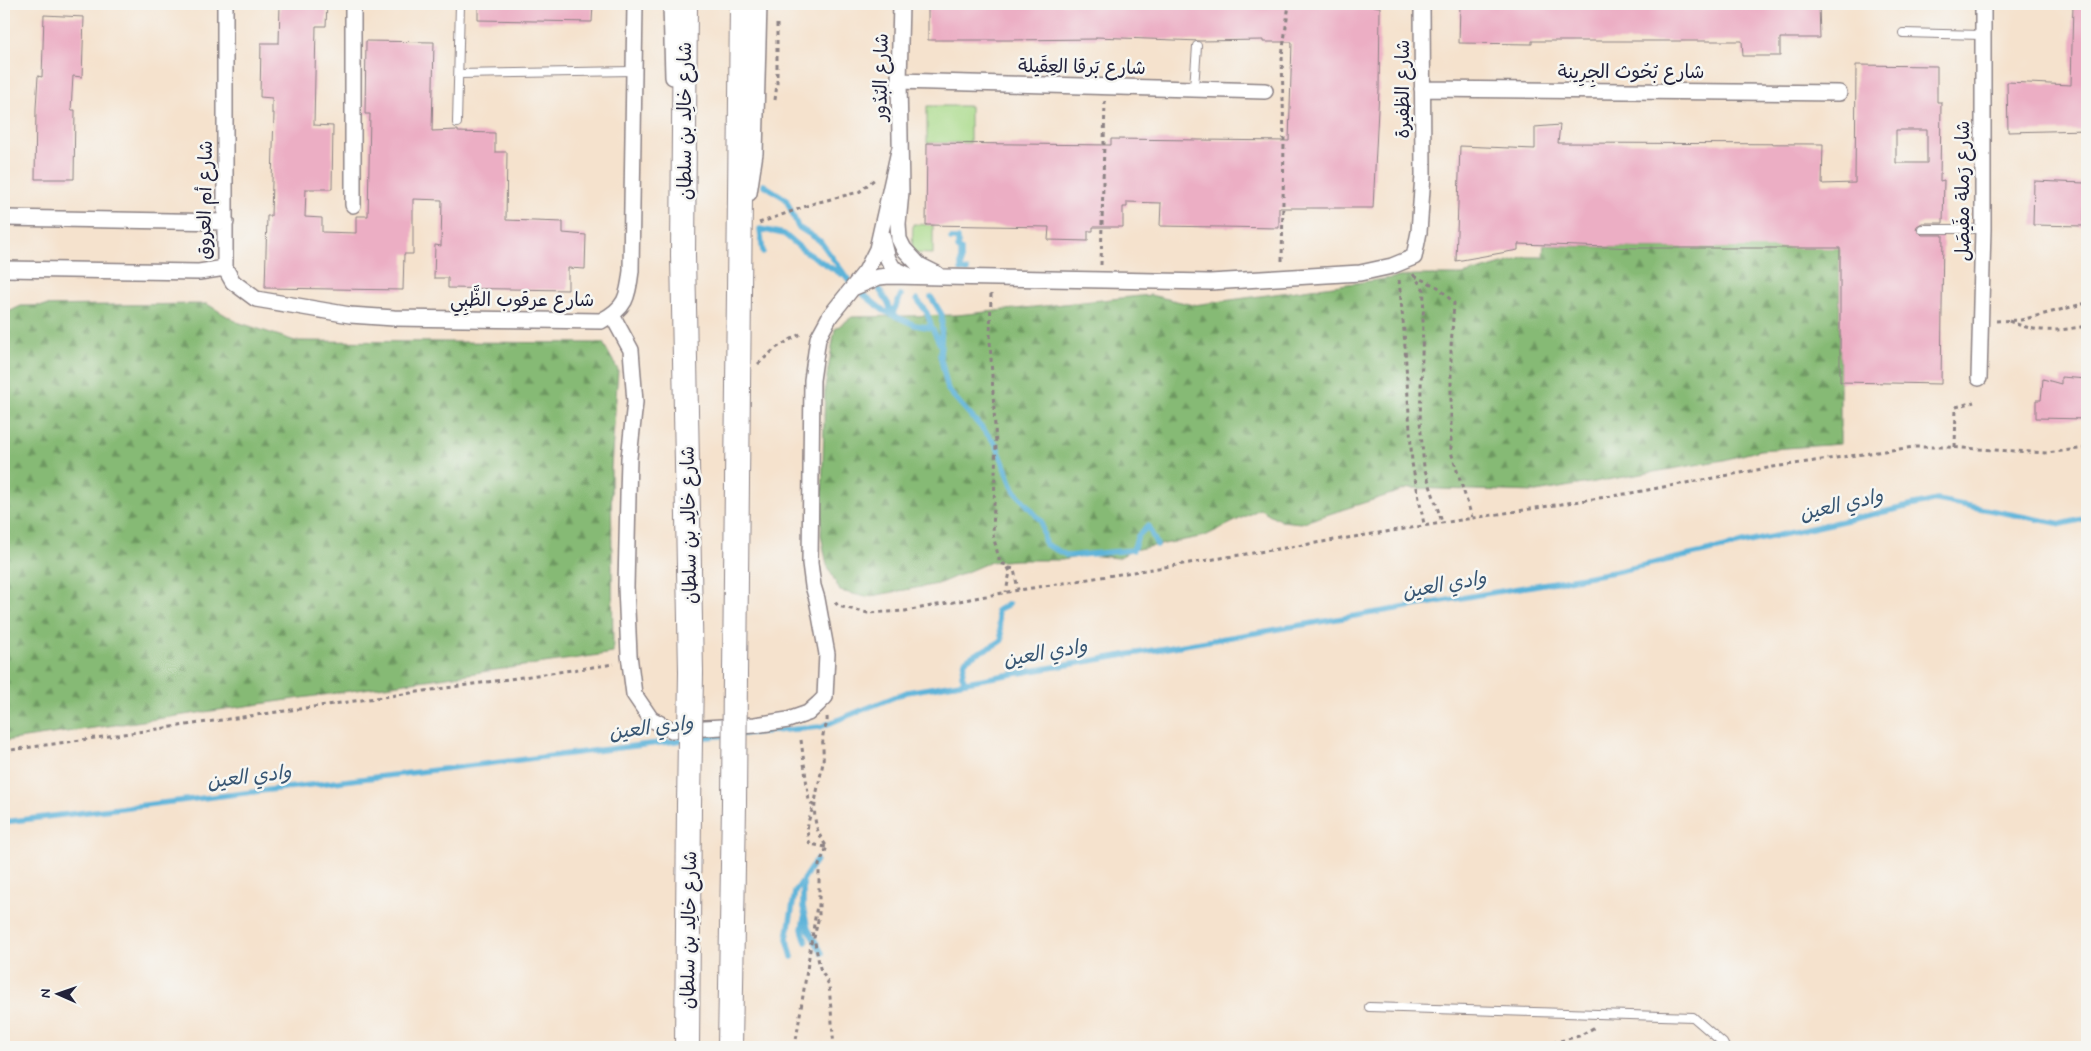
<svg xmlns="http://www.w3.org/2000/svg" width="2091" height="1051" font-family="Mynerve,'Playpen Sans Arabic',sans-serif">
<defs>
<pattern id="forest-firs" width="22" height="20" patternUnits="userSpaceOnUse" patternTransform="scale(1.25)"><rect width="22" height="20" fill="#86ba75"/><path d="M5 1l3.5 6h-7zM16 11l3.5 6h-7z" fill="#6d9761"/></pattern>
</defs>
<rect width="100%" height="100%" fill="#f6f6f2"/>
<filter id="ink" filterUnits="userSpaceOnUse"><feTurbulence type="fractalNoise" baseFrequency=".02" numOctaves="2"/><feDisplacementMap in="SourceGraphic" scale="10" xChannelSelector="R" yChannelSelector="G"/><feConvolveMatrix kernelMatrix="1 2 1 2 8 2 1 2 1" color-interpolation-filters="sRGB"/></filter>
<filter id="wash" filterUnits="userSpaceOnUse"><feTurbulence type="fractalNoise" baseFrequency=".0096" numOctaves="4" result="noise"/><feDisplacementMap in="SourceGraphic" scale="20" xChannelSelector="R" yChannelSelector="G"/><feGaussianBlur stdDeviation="1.12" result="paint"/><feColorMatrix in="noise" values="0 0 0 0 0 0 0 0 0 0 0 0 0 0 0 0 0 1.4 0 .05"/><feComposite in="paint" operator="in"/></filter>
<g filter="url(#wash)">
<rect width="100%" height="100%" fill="#f5e2cd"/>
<path fill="#a9da89" stroke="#667e62" d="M927,106H970V143H927Z
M913,224L933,225V254L912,253Z"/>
<path fill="url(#forest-firs)" stroke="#546e58" d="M1544,245L1639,248L1840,247V444L1760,450L1724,460L1536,492L1410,488L1301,523L1281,521L1260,509L1205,536L1133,550L1118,558L1089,555L1062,560H1016L990,562L938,584L866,597L840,591L827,565L821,535L825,388L835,329L852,317L957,315L1150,295L1194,305L1414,275H1463L1527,257H1543Z
M207,304L237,322L295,341L603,343L618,370L611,467L613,653L4,741V314L21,306Z"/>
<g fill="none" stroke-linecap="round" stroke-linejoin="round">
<path stroke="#5db3d9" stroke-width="5.5" d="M764,185L786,199L798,227L820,241L854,287L884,311L915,325L932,328L941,346L940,355L948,390L996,444L1014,490L1041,521L1045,544L1068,556L1133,550L1138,536L1148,526L1157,545
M951,239H958V248L961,250V270L967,271
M763,252L760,229L784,234L803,250L841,274
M879,289L889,305L892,315
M931,297L942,315L941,344
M917,299L927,313L932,328
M892,315L901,295
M965,682L962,675L965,661C976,651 991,649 1002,640L997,610L1009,604
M740,734L820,727L907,692L1614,572L1937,500L2062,524L2087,518
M695,738L729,735
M4,822L684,740
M803,883V907L808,929L822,953
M804,918L802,929L806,942
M792,957L787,938L795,892L816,860"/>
</g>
<g id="blocks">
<path fill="#ecaec4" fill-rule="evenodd" d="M280,4H327L326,26H316L314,125L333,126L332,189H306L305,217L322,218V232L356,233V216H368L370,114H365L366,41L434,42L432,131L458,130V132L495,133V152H507L506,220L563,222V233L586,235L585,269L568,268V290L448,288V278H434L435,245L441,246L442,200L413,199V254H404L403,290L265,288L267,216H271L274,113H272V98L260,97L261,43H279Z
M478,4H593L592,22L478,20Z
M928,4H1284V6L1354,4L1380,7L1379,90L1373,208H1279V228L1160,226L1161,203L1127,202V207H1123V227H1093V231H1088V241L1048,240L1049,227L926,225L927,143L1111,145V139L1289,141L1292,42H1263V40L1200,41L1096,37V39L1010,40H928Z
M1460,4H1819L1820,38H1780V56H1743L1742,41H1532V44L1459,43Z
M2073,4H2087V130L2008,132L2007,82L2071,85Z
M44,15L84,17L82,77L73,76L71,110H75L74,179H35L36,108L38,76L42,77Z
M1856,65L1937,66V102H1941L1940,181L1944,180L1943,223H1922L1917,226L1916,229L1922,235H1943L1941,384L1840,382V248H1639L1518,244V250L1456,261L1460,146L1535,149V127L1560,125L1558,143L1823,144L1822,184L1855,183ZM1896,130H1927V163H1896Z
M2034,181L2085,183L2084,226L2033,225Z
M2061,377L2087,379V419L2036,418V400H2041L2043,379L2061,384Z"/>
</g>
</g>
<g filter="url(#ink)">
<use href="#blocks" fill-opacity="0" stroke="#8c8284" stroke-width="1"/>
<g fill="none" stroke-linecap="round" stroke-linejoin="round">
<defs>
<path id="service" d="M1903,33L1982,35
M459,74L633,71
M1194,88L1197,46
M457,123L460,4
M1922,229H1983
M1369,1007L1693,1017L1723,1043L1725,1047"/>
<path id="minor" d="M671,4L673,77
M901,4L899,81L901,192L898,224L899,239L904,249L919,265L937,274
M899,81L1265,91
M1422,89L1839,93
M749,193L755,153L759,4
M353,205V4
M4,218L226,222
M882,235L888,259L893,268L908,275
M225,268L233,282L256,299L350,315L394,318L601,321C626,308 628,297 631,271L635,4
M4,269L199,272L225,268V4
M855,287L879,277L889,276L1210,282L1360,273L1392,266L1414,257L1419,232L1423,175L1422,4
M612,315L631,350L635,402L629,458L628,496L626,587L629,655L634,694L651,719L672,730L755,725L788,720L808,713L818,704L825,697L827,654L817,599L813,586L810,563L812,380L818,338L830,316L866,271L877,249L899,151
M1979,378L1983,229V4"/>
<path id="primary" d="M685,4L683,255L691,672
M735,673L742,4
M687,1047L689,805
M730,1047L734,804"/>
</defs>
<use href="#service" stroke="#8c8284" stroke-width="10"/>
<use href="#minor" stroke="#8c8284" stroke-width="18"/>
<use href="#primary" stroke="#8c8284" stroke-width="26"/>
<path stroke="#8c8284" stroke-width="3" stroke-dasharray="4 4" stroke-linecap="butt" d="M775,100L777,84V21
M759,223L815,203L859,192L876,178
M1282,261L1284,142L1282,56L1289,4
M1101,265L1105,101
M1413,274L1424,290L1420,421L1424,467L1442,522
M1414,276L1438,287L1454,303L1451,347V452L1472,517
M1399,280L1404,331L1412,463L1424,524
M991,294L990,341L996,444L993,535L1000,563L1007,565L1010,572L1006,592
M1996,321L2021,320L2087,303
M2009,321C2040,334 2055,331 2087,326
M758,364L776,348L802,333
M1955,447L1956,407L1974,402
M1009,568L1014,569L1018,590
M835,602L838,606L868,613L905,611L1013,591L1631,493L1773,467L1884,451L1914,447H1945L2047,453L2087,448
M827,717C828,725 824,728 823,735C822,744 824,753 823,762C818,794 805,818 827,847L819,865V916L814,938L820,968L829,985L834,1047
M801,740L809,801L814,806C808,818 805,832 810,844L826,847
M4,751L614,664
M795,1047L817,905
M1537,1047L1579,1036L1595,1027"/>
<use href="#service" stroke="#fff" stroke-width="8"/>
<use href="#minor" stroke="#fff" stroke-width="15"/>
<use href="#primary" stroke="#fff" stroke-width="24"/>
<defs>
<path id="primary-bridge" d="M734,804L735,673
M689,805L691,672"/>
</defs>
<use href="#primary-bridge" stroke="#8c8284" stroke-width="26" stroke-linecap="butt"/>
<use href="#primary-bridge" stroke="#fff" stroke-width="24"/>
</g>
</g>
<g text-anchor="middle" stroke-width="5" stroke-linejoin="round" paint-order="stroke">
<g font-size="19" fill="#22223b" stroke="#f6f6f2">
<text transform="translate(1082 66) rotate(1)" y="7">شارع بَرقا العِقَيلة</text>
<text x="1631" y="78">شارع بُحُوث الجِرِينة</text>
<text transform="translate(880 77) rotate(-89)" y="7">شارع البُدُور</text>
<text transform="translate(1402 89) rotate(-90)" y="7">شارع الظفيرة</text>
<text transform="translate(684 121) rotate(-90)" y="7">شارع خالِد بن سلطان</text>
<text transform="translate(1962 191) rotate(-90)" y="7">شارع رَملة مفَيصَل</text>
<text transform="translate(204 200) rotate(-89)" y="7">شارع أم العروق</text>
<text x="522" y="306">شارع عرقوب الظَّبِي</text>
<text transform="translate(688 525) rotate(-91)" y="7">شارع خالِد بن سلطان</text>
<text transform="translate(688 930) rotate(-89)" y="7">شارع خالِد بن سلطان</text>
</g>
<g font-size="20" font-style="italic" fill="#375572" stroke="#f6f6f2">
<text transform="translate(1841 504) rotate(-13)" y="7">وادي العين</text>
<text transform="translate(1444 584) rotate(-10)" y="7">وادي العين</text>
<text transform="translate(1045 652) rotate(-10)" y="7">وادي العين</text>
<text transform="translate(651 727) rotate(-7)" y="7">وادي العين</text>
<text transform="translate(249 776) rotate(-7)" y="7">وادي العين</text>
</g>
</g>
<rect width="2091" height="1051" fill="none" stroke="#f6f6f2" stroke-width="20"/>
<g transform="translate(58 994) rotate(272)" stroke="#f6f6f2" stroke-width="4" paint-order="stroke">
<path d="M0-4L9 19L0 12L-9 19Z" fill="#22223b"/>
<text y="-8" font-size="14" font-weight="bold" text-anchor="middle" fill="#22223b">N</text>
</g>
</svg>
